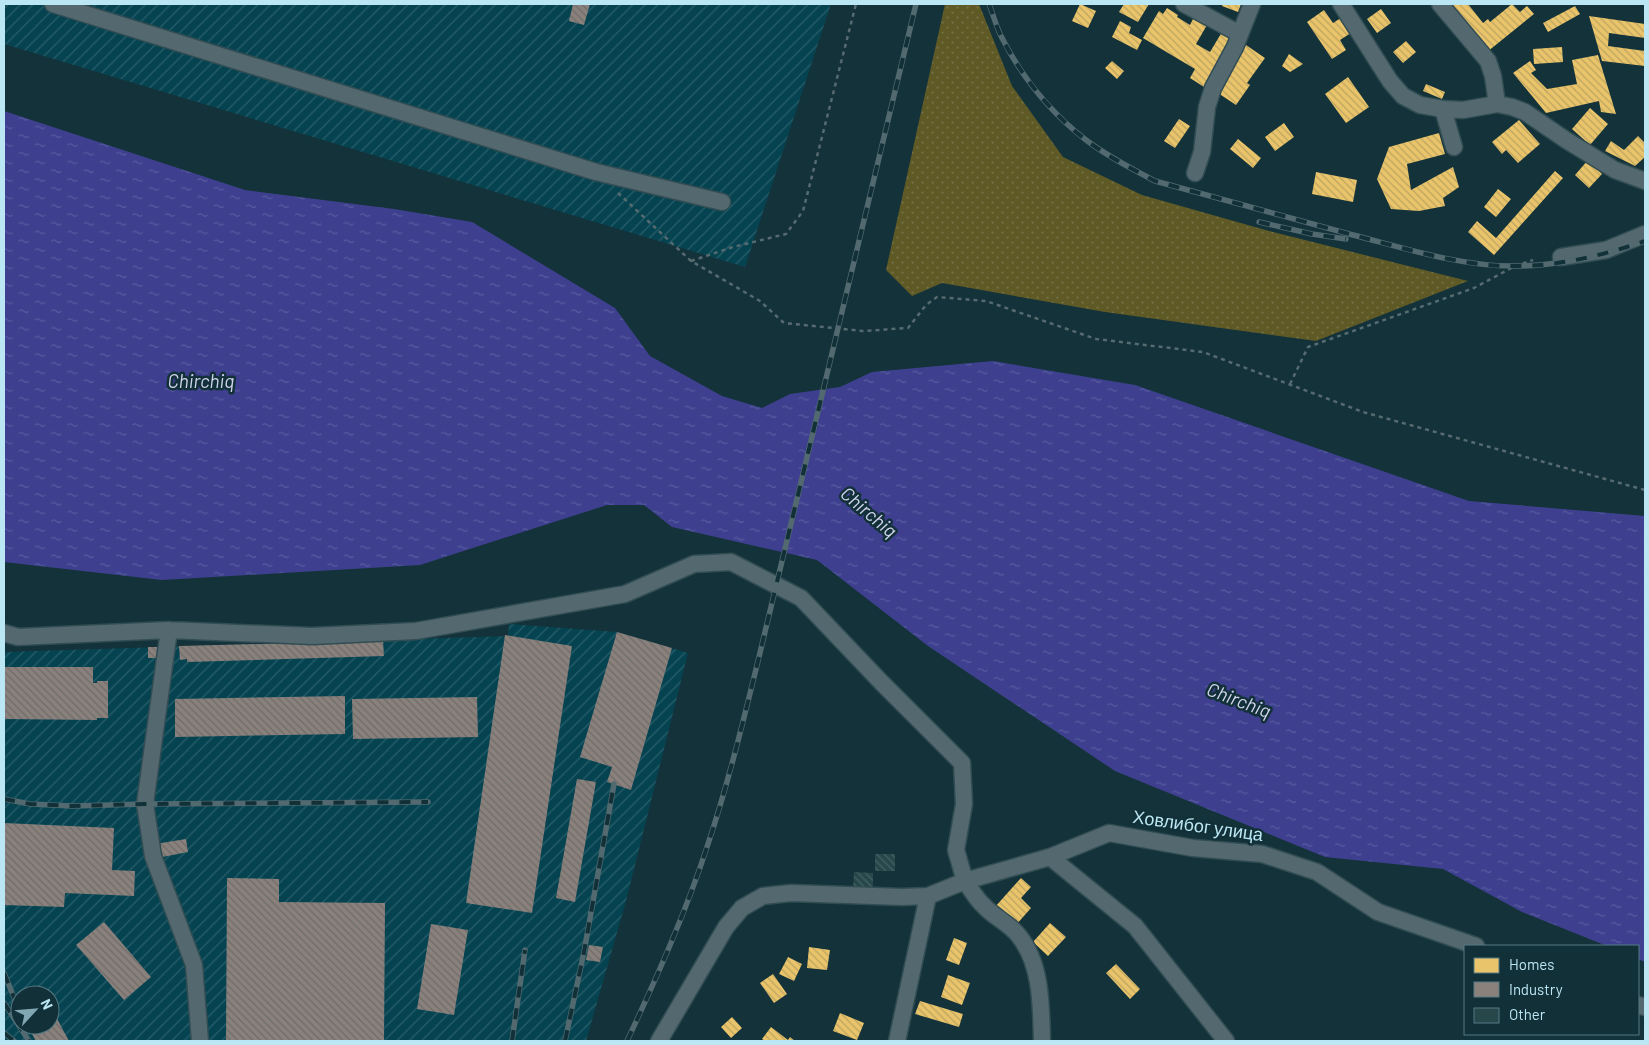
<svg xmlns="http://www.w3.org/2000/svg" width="1649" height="1045" font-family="Barlow,sans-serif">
<defs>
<pattern id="industrial-furrows" width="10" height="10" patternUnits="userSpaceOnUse" patternTransform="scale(1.25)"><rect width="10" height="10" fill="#064351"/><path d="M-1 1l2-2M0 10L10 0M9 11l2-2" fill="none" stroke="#285e6a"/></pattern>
<pattern id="grass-dots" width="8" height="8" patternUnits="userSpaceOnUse" patternTransform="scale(1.25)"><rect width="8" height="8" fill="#5e5925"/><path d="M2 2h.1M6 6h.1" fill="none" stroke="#737145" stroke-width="1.8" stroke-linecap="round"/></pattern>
<pattern id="water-ripples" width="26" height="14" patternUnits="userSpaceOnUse" patternTransform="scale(1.25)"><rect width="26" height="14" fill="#3e408f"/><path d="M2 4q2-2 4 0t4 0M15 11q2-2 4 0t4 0" fill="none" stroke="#585c9f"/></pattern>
<pattern id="homes-back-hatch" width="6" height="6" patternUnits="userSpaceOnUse" patternTransform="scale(1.25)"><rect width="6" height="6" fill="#e9c46a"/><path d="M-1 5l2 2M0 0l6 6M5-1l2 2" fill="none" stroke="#bda462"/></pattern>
<pattern id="industry-back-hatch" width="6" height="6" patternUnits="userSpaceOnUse" patternTransform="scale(1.25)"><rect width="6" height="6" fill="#8a817c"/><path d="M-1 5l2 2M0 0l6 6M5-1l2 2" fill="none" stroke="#6d6c6a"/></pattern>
<pattern id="building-back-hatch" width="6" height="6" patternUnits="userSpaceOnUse" patternTransform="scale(1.25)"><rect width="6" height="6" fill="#27474b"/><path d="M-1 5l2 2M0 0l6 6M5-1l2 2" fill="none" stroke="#446265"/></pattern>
</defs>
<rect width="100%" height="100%" fill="#133239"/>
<path fill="url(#industrial-furrows)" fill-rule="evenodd" d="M4,4H831L745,267L4,44Z
M509,624L617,632L688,653L626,901L586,1041H4V652L508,636ZM20,995H50V1025H20Z"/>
<path fill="url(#grass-dots)" d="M945,4H979L1012,86L1063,157L1142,195L1269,231L1468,281L1316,341L1105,312L942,283L912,296L886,270Z"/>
<path fill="url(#water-ripples)" d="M4,111L245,190L394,209L472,222L615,308L650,356L722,396L762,408L790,394L840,387L872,372L993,361L1135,385L1469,501L1645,516V962L1638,959V946H1607L1522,912L1443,869L1325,857L1115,771L928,646L817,560L672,527L644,505H607L420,565L162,580L4,562Z"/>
<path fill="url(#homes-back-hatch)" d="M1080,4L1096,11L1088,28L1072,21Z
M1124,4H1149L1138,22L1119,12Z
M1223,4H1241L1238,12L1222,6Z
M1448,4H1468L1483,23L1488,19L1490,22L1512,4L1520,12L1527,6L1534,14L1487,52Z
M1575,6L1580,14L1548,32L1543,23Z
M1167,8L1178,15L1177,17L1190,25L1194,17L1207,25L1196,44L1210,52L1222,32L1232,39L1204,87L1190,78L1195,69L1143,38L1159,11L1163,14Z
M1381,9L1391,23L1377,33L1367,19Z
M1324,10L1333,23L1344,16L1354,31L1340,40L1346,50L1332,59L1307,22Z
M1589,16L1645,24V38L1609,33L1608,46L1645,51V66L1602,61Z
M1120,21L1131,27L1129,33L1142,40L1137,50L1112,37Z
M1406,41L1416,52L1403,63L1393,52Z
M1246,45L1265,58L1247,83L1250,85L1236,105L1215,91Z
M1562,47L1563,62L1534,64L1533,49Z
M1289,54L1303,64L1290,72L1282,66Z
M1598,55L1616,114L1601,112L1599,101L1546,113L1513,73L1530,61L1536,70L1531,73L1547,89L1577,84L1572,60Z
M1112,61L1124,71L1117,79L1105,68Z
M1348,77L1369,107L1346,123L1325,94Z
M1426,84L1445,92L1442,99L1423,91Z
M1590,108L1608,124L1590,145L1572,129Z
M1179,119L1190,126L1175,148L1164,141Z
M1519,120L1540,144L1518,163L1506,150L1502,154L1492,142Z
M1284,123L1294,137L1275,151L1265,137Z
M1439,133L1445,154L1407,164L1411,190L1453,167L1459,187L1443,198L1445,206L1419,211L1391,209L1377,179L1389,147Z
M1638,136L1645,143V157L1635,166L1605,151L1611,141L1624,150Z
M1238,139L1261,158L1253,168L1230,149Z
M1588,160L1602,174L1589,188L1575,175Z
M1555,171L1563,178L1494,255L1468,232L1477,221L1496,238Z
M1316,172L1357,180L1353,202L1312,194Z
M1498,189L1511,199L1496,217L1484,207Z
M1021,878L1031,887L1021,898L1031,908L1015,926L995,907Z
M1050,923L1066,937L1048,956L1033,942Z
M954,938L967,943L959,965L946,960Z
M809,947L830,950L827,970L807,968Z
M788,957L802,964L794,981L779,974Z
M1116,964L1140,989L1130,999L1106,973Z
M773,974L787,994L774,1003L760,983Z
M948,975L970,983L962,1005L941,997Z
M920,1001L963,1014L959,1027L915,1014Z
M840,1013L864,1023L857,1040L833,1031Z
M732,1017L742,1028L731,1038L721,1027Z
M771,1027L788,1040L790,1037L795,1041H765L762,1039Z"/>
<path fill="url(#industry-back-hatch)" d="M573,4H590L584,25L569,21Z
M617,632L672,648L631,790L607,782L612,767L580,757Z
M505,635L572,646L532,913L466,903Z
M383,641L384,656L187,662V659L180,660L179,646Z
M148,647H157L158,658H148Z
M4,667H93V683H97V681H108V718H97V720L4,719Z
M345,696V734L175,737V699Z
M477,697L478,737L353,739L352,699Z
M577,779L596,782L575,902L556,898Z
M4,823L114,828L112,870L135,871L134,896L65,893L64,907L4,905Z
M186,839L188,852L157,858L155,844Z
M227,878L279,879V902L385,903L384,1041H226Z
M104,922L151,977L124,1000L76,945Z
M431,924L468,930L454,1015L417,1009Z
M589,945L603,947L600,962L586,960Z
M54,1013L69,1041H36L28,1027L31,1025H50V1015Z"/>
<path fill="url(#building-back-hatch)" d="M875,854H895V871H875Z
M854,872L873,873V890L853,889Z"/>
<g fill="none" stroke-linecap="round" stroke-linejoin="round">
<defs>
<path id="minor" d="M53,4L596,172L722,202
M1184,4L1240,34
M1341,4L1390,81L1403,96L1420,105L1443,109L1463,110L1497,104L1512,107L1525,112L1566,140L1615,170L1645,181
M1440,4L1488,61L1493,76L1497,104
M1443,109L1454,147
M1195,173L1202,152L1207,107L1213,88L1235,47L1252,4
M1561,257L1606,250L1645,234
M169,630L145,804L153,856L194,965L200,1041
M4,633L18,637L169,630L312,636L416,631L625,594L694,564L731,562L801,598L881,682L962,763L964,804L956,850L965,881L928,896L902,897L791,893L763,896L742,908L726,927L659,1041
M1050,857L1109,833L1193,848L1262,854L1317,872L1378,912L1476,946
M1638,1005L1645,1007
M897,1041L928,896
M1042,1041C1041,1007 1042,965 1019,936C1010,924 994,917 984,906C976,899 971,889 965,881L1050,857L1135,926L1226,1041"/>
</defs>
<use href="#minor" stroke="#314d53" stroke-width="19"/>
<path stroke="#556b70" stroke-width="2.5" stroke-dasharray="4 4" stroke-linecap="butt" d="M618,193L691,261L760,301L784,323L863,331L908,328L926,305L937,297L986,301L1096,339L1203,352L1363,412L1645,490
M691,261L733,247L786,234L803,211L856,4
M1290,384L1308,347L1474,288L1515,266L1533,260"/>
<use href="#minor" stroke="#53696f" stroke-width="16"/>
<defs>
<path id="rail" d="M989,4C993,14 996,26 1001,36C1021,76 1051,113 1086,140C1107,156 1132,169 1155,181C1221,199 1287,217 1353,235C1404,248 1462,267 1516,266C1560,266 1604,255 1645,241
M1259,222L1312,234L1346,239
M4,799L30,804L72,806L145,804L428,802
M4,973L20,1012
M4,1003L29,1041
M4,1033L14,1041
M512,1041L525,950
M565,1041L584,952L614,784
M627,1041C657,977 686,912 708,844C728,784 743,722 758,661L916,4"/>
</defs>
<use href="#rail" stroke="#51696f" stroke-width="5.5"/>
<use href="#rail" stroke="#123038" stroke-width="4" stroke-dasharray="11" stroke-linecap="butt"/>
</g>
<g text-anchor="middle" stroke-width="5" stroke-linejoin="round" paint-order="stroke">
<g font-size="18" fill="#bbe6f3" stroke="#123038">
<text transform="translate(1198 826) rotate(8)" y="6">Ховлибог улица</text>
</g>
<g font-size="19" font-style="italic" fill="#d0d4ec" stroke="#123038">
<text x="201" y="388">Chirchiq</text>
<text transform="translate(869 512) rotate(40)" y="7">Chirchiq</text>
<text transform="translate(1239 700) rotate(21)" y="7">Chirchiq</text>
</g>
</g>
<rect width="1649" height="1045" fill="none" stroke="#bbe6f3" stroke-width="10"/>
<rect x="1464" y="945" width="175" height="90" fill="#123038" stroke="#567983"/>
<rect x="1474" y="958" width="25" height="15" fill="#e9c46a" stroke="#567983"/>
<text x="1509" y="970" font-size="15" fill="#bbe6f3">Homes</text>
<rect x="1474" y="982" width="25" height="15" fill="#8a817c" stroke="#567983"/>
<text x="1509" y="995" font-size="15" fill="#bbe6f3">Industry</text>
<rect x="1474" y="1008" width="25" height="15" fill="#27474b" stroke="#567983"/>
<text x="1509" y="1020" font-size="15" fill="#bbe6f3">Other</text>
<g transform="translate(35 1010) rotate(64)"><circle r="24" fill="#123038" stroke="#567983"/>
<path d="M0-4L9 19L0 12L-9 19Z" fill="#80a7b2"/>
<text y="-8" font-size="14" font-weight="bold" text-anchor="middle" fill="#bbe6f3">N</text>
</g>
</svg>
